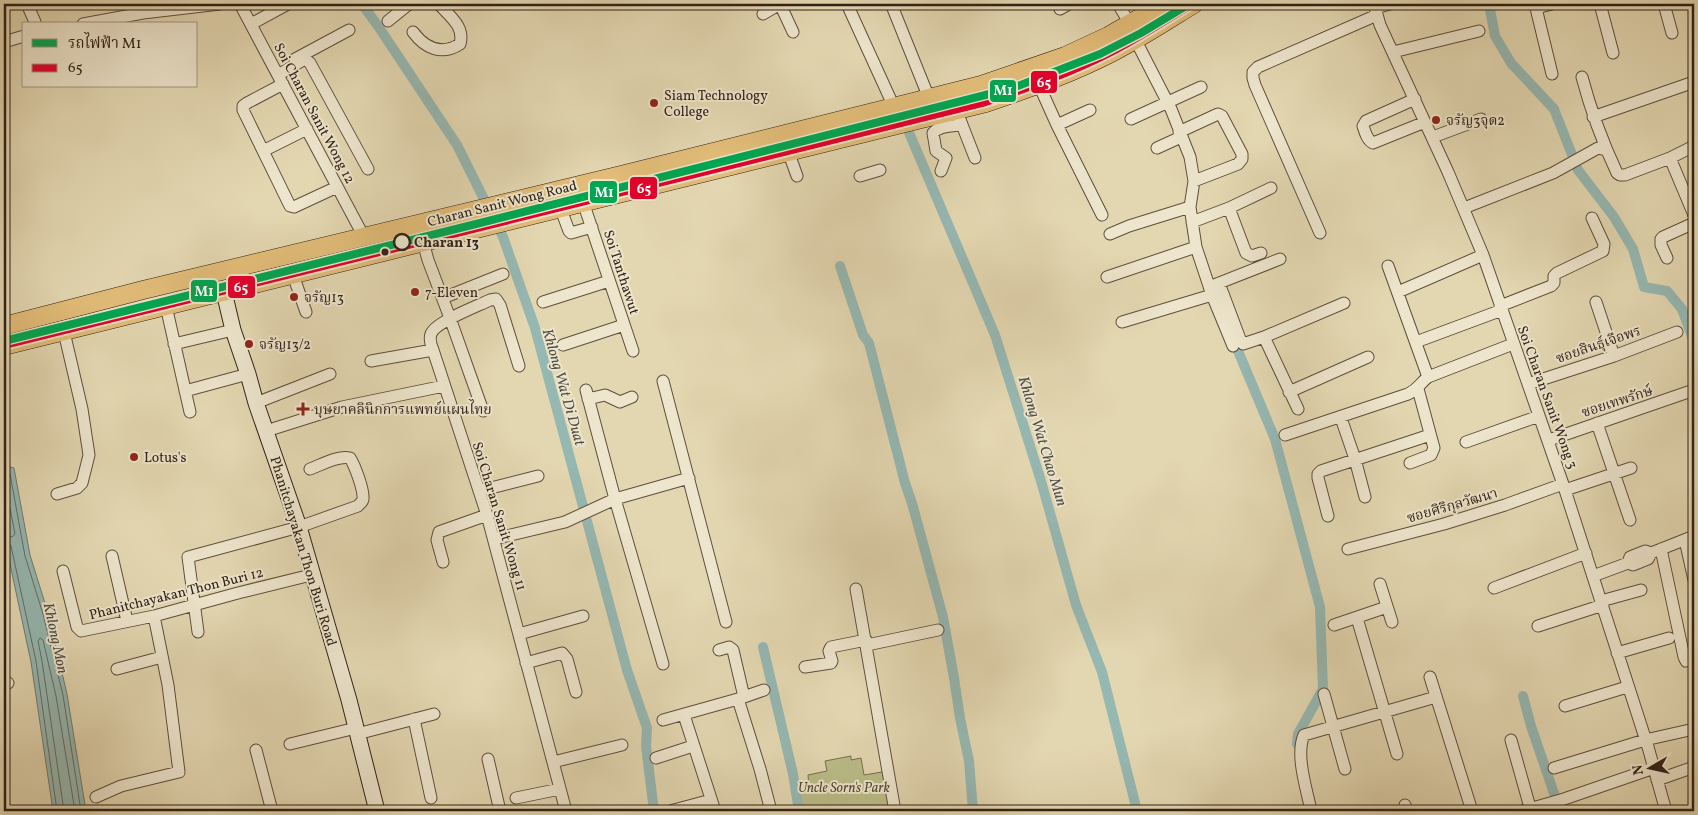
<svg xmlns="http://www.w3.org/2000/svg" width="1698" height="815" font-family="Vollkorn,'Noto Serif Thai',serif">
<rect width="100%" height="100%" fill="#e3d7b1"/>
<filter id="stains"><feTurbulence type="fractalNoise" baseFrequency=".004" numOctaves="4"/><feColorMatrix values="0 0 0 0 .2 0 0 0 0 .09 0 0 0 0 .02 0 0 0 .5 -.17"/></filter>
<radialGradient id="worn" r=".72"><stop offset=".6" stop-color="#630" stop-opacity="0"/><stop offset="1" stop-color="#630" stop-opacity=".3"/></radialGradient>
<path fill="#babc87" stroke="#766e50" d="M851,756V760L861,758L864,775L888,771L895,811H802L799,791L809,789L808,775L827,771L825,761Z"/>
<path fill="#96b8b2" stroke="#6e7c74" d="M4,437L10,467L14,468L30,555L48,613L67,694L86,811H53L31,662L4,536Z"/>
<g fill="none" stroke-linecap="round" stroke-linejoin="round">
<path stroke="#646c65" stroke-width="1" d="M4,464L5,470L10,474L25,556L43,614L63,695L81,811
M4,477L15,534L12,537L4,535
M4,541L8,542L11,546L36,661L57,811
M64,811L42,661L38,641L40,638L43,640L56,696L75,811"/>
<path stroke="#96b8b2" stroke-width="10" d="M362,4L378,26L457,145L503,237L535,328L627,670L647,728L646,746L654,811
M1489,4L1495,36L1511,63L1554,109L1578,170L1614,217L1633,249L1644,287L1667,291L1682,309L1694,342
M896,102L995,335L1041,481L1076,605L1102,672L1137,811
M840,266L863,335L869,343L905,483L912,503L943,617L954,678L960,718L969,761L973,811
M1233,339L1275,439L1320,607L1323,689L1298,734L1297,744
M763,647L793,774L799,811
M1523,696L1531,726L1560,811"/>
<defs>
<path id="minor" d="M27,4L35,22
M240,4L364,237
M780,4L793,32
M847,4L894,107
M1118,4L1130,24
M1374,4L1380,25L1448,172L1483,255L1565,490L1648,747L1666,811
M1535,4L1552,74
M1600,4L1613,53
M1664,4L1672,33
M892,6L929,98
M1375,8L1390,4
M1536,8L1552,4
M1060,9L1069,4
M763,14L780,4
M388,21L409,4
M83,24L143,13L220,4
M251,24L288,4
M413,32C425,48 441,56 460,44C465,26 449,16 439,4
M1135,39L1171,109L1190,157L1194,181L1190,207L1196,247L1212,295L1233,346
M4,42L24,36
M1393,52L1479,31
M295,59L349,30
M278,75L303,60H306L310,63L368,169
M1582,77C1591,111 1602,141 1617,173L1620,175H1625L1670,158L1694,146
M283,84L247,103L243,106V110L290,206L294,207L337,187
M1039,85L1057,125L1102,215
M1415,99L1366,121L1363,126C1365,132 1367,140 1373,143L1425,122
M959,117L975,158
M1593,117L1694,82
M1131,119L1201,87
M1057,125L1090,110
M1179,132L1218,114L1222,116L1242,154V159L1238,164L1194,181
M1433,137L1481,119
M1157,148L1181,137
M263,151L307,129
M788,151L797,176
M1670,158L1694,215
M941,171L946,158L936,151L933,133C939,125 952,126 961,125
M860,176L880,170
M583,202L633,351
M560,207L569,231L571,233L592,227
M1229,208L1246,253L1252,256L1261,253
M1464,208L1553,173L1598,148L1606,150
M1192,222L1229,208L1271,188
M1320,233L1255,85L1253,78V72L1258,67L1377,15
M1110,234L1129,226L1190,207
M423,242L428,260L450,318L483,411
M1667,258L1661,245V239L1663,237L1694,223
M1388,266L1428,377
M293,275L306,312
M1107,277L1196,247
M1219,283L1240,339L1243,344L1264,337L1344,303
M1214,285L1280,259
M1398,292L1483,255
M443,298L503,274
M543,302L609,281
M1596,302L1614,356
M166,306L190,412
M1500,306L1551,286L1554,283V276L1557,273L1603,251L1604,244L1592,218
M1122,322L1212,295
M1264,337L1298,409
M1416,342L1502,310
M174,344L233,330
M563,345L624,325
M371,361L433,350
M519,366L500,305L496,299L490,300C478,306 435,322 431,334C429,339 431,345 433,350L487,515L566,811
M663,381L726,622
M1528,384L1614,356L1677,332
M586,390L615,499L663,664
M185,391L248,374
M1289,392L1368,357
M588,399L605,395L620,402L632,397
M256,403L330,374
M1341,418L1355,459L1365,497
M1597,423L1630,520
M266,431L342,407L444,386
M1285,435L1408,394C1420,388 1419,384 1428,377L1513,344
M1549,440L1694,390
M1466,442L1539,416
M1410,463L1431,455L1434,448L1418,389
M1565,490L1631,468
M479,491L538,476
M57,494L77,488L82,483L89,455L82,409L64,332
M1328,516L1318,478V474L1321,471L1430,435
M494,539L565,522L615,499L689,478
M1685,540L1694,580
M1348,549L1444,524L1505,505L1563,484
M1661,549L1684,657L1686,661L1694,659
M112,556L127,621
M443,562L437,540L439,532L487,515
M1628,563L1630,557L1645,551L1651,553L1694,536
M63,571L77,627L81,631L154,616L238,593L311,575
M1593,576L1628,563L1633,565L1648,559L1651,553
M1380,584L1392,622
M1494,588L1586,553
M856,589L895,811
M1601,601L1641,590
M1357,618L1397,754
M1334,625L1387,607
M1538,626L1603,605
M198,632L188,557L299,527L358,506C360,503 363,502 363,499C364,490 355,466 350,458C338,455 321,465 310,469
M519,634L583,616
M867,645L938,630
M719,650L729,647L733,650L744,697
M1617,653L1669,638
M526,663L562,653L567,659L576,692
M805,667L831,663L832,661L829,651L831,647L866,640
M117,669L162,657
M1430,677L1472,811
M4,681L8,683
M1324,694L1345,769
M738,699L760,769L771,811
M1565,706L1627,687
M684,715L715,811
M414,719L431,798
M663,720L738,699L764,690
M357,734L434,714
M1511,740L1531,811
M290,744L356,728
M256,750L272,811
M656,758L693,746
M488,759L500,811
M553,762L622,745
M1554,768L1645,740L1694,729
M1657,780L1694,767
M96,797L121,786L179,772L168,685L154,616
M516,798L560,789
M1405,805L1407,811
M670,811L711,800
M1311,811C1307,790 1295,755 1304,735L1436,697
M1522,811L1564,799L1654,768"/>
<path id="secondary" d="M224,292L233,330L248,374L256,403L299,527L349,700L377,811"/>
<path id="primary" d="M4,326L143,290L621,175L981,85L1065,56L1108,36L1164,4
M4,346L986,103C1030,88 1073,73 1115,51C1142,37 1168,20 1194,4"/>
</defs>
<use href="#minor" stroke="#5e4e3e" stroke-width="13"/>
<use href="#secondary" stroke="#312118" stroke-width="17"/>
<use href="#primary" stroke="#312118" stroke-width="19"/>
<use href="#minor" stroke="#ede5cc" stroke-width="11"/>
<use href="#secondary" stroke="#ede5cc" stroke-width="15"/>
<use href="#primary" stroke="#e2bc78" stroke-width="18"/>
<defs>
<path id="bus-1" d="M4,346L986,103C1030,88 1073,73 1115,51C1142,37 1168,20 1194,4"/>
</defs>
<use href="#bus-1" stroke="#ede5cc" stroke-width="10"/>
<use href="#bus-1" stroke="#e4002b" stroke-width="6"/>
<defs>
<path id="metro-1" d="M4,341L480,223L1013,88L1100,54L1141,33L1189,4"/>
</defs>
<use href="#metro-1" stroke="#ede5cc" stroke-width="11"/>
<use href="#metro-1" stroke="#00a651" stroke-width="8"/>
</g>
<g fill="#8f2418" stroke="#ede5cc" stroke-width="2">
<circle cx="654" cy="103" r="5"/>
<circle cx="1436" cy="120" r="5"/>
<circle cx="415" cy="292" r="5"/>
<circle cx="294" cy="297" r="5"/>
<circle cx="249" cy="344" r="5"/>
<path d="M300.5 401.5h5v5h5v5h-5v5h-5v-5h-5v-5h5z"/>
<circle cx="134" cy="457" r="5"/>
</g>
<circle fill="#ede5cc" stroke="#312118" stroke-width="2.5" cx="402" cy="242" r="8"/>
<circle fill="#312118" stroke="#ede5cc" stroke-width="2" cx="385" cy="252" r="4.5"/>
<g text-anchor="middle" stroke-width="4" stroke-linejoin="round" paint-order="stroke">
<g font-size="14" fill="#312118" stroke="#ede5cc" text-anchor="start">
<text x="664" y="100">Siam Technology<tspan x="664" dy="16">College</tspan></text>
<text x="1446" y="125">จรัญ3จุด2</text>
<text x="425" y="297">7-Eleven</text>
<text x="304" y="302">จรัญ13</text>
<text x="259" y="349">จรัญ13/2</text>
<text x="314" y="414">บุษยาคลินิกการแพทย์แผนไทย</text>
<text x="144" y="462">Lotus's</text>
</g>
<g font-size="14" fill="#312118" stroke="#ede5cc">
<text transform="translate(315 113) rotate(62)" y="5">Soi Charan Sanit Wong 12</text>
<text transform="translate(502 203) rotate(-14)" y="5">Charan Sanit Wong Road</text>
<text transform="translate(622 272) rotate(72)" y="5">Soi Tanthawut</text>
<text transform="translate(1598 344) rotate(-19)" y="5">ซอยสินธุ์เจือพร</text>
<text transform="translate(1548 397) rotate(70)" y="5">Soi Charan Sanit Wong 3</text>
<text transform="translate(1617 401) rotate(-18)" y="5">ซอยเทพรักษ์</text>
<text transform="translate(1452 505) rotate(-16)" y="5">ซอยศิริกุลวัฒนา</text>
<text transform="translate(500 516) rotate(73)" y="5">Soi Charan Sanit Wong 11</text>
<text transform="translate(304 551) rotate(73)" y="5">Phanitchayakan Thon Buri Road</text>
<text transform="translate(176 593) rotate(-14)" y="5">Phanitchayakan Thon Buri 12</text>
</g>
<g font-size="14" font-weight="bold" fill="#312118" stroke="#ede5cc" text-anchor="start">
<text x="414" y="247">Charan 13</text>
</g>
<g font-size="14" font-style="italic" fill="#534834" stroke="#ede5cc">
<text x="844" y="792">Uncle Sorn's Park</text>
</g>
<g font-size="15" font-style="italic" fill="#4f4e46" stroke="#ede5cc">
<text transform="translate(564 387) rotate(74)" y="5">Khlong Wat Di Duat</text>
<text transform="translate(1043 441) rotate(73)" y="5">Khlong Wat Chao Mun</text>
<text transform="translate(56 638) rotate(78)" y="5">Khlong Mon</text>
</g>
</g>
<g stroke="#ede5cc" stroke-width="2">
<rect x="1030" y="70" width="28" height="24" rx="5" fill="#e4002b"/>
<rect x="989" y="79" width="28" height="24" rx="5" fill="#00a651"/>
<rect x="629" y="176" width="29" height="24" rx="5" fill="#e4002b"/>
<rect x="589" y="180" width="29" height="24" rx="5" fill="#00a651"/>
<rect x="227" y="275" width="29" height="24" rx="5" fill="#e4002b"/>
<rect x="190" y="279" width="28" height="24" rx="5" fill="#00a651"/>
</g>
<g font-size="14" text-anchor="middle" font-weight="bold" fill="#fff">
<text x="1044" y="87">65</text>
<text x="1003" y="95">M1</text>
<text x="644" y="193">65</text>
<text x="604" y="197">M1</text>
<text x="241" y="292">65</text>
<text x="204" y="296">M1</text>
</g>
<rect width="1698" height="815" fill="none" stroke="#e3d7b1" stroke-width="20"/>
<rect x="5" y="5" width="1688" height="805" fill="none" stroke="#312118" stroke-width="2.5"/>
<rect x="10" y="10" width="1678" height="795" fill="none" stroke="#312118"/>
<rect x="22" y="22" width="175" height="65" fill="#ede5cc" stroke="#a29784"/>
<rect x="32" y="39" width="25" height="8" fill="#00a651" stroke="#a29784"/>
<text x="68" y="48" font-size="15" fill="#312118">รถไฟฟ้า M1</text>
<rect x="32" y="64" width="25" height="8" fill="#e4002b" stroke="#a29784"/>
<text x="68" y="72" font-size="15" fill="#312118">65</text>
<g transform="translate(1650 768) rotate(261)" stroke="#ede5cc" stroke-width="4" paint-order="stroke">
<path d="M0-4L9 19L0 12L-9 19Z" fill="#312118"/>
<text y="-8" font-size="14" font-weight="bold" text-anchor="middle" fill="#312118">N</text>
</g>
<rect width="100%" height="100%" filter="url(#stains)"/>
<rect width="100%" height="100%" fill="url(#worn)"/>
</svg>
